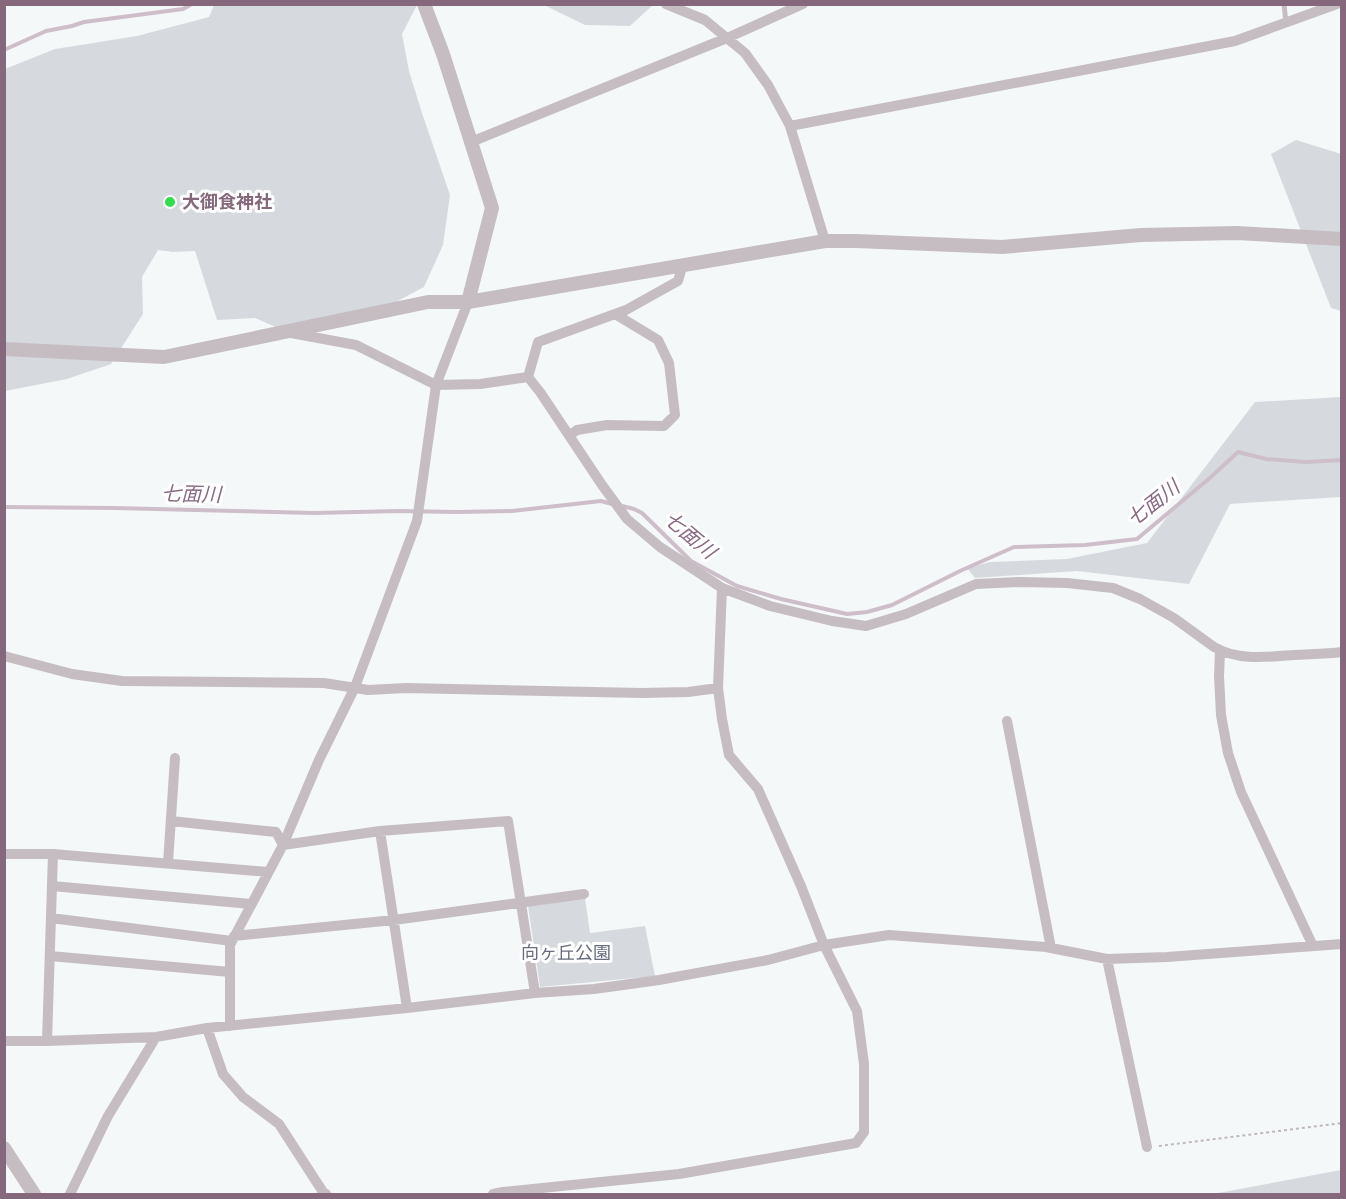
<svg xmlns="http://www.w3.org/2000/svg" width="1346" height="1199" font-family="Cabin,'Noto Sans JP',sans-serif">
<rect width="100%" height="100%" fill="#f5f8f8"/>
<path fill="#d6dadf" d="M214,5H417L402,34L409,71L421,110L450,195L443,245L424,287L366,318L285,331L255,318L217,320L195,251L173,252L158,250L142,277L143,314L111,364L67,379L5,391V69L55,49L137,36L209,17Z
M544,5H653L630,26L585,25Z
M1296,140L1341,154V311L1331,308L1271,154Z
M1341,397V497L1230,504L1189,584L1077,571L975,578L967,568L990,562L1067,559L1147,543L1255,402Z
M585,898L590,933L645,926L655,976L540,987L528,906Z
M1341,1170V1194H1213Z"/>
<g fill="none" stroke-linecap="round" stroke-linejoin="round">
<path stroke="#cdbeca" stroke-width="4" d="M4,50L46,31L72,26L84,22L183,9L192,4
M622,506L634,509L642,513L691,561L737,586L781,599L847,614L867,612L892,605L960,571L1014,547L1085,545L1137,539L1211,477L1238,452L1266,459L1306,462L1342,460
M4,507L114,508L314,513L399,511L457,512L512,511L601,501L612,504"/>
<path stroke="#beb8bc" stroke-width="2" stroke-dasharray="3 3" stroke-linecap="butt" d="M1159,1146L1342,1123"/>
<path stroke="#c5bdc2" stroke-width="5" d="M1284,4L1286,23"/>
<path stroke="#c5bdc2" stroke-width="10" d="M666,4L705,20L745,53L768,85L790,126L825,241
M790,126L1235,41L1337,4
M471,142L727,38L803,4
M291,333L356,345L436,385L480,384L528,377L540,392L602,485L627,519L660,547L722,588L770,606L832,621L866,626L906,614L976,584L1019,582L1067,583L1113,588L1140,599L1174,618L1214,647C1238,661 1267,657 1294,655C1310,654 1325,654 1342,652
M528,377L538,342L626,310L678,281L682,267
M570,435L577,430L607,425L664,426L675,415L669,363L658,340L615,314
M1220,651L1219,676L1221,715L1228,753L1241,792L1313,946
M4,656L72,674L122,681L324,683L368,690L406,688L642,693L688,692L718,688
M1007,721L1051,948
M171,821L276,832L283,845L380,831L508,821L535,993
M380,831L407,1008
M4,854H53L268,872
M168,863L175,758
M52,886L251,904
M51,918L232,941
M234,936L394,920L584,894
M50,956L230,972
M1107,959L1147,1147
M230,1026V945L283,845L319,760L355,687L417,521L436,385L468,302
M207,1028L223,1074L243,1097L279,1124L323,1192L326,1194
M4,1041H47L156,1037L207,1028L407,1008L535,993L594,989L659,980L768,960L824,945L889,935L1046,947L1107,959L1167,957L1342,944
M47,1041L53,854
M70,1194L108,1116L156,1037
M493,1194L503,1192L679,1174L856,1143L864,1132V1064L857,1011L824,945L801,886L758,789L729,755L722,719L718,688L722,588"/>
<path stroke="#c5bdc2" stroke-width="14" d="M424,4L443,54L492,208L468,302
M4,349L164,357L428,302H468L825,241H856L1002,247L1141,235L1237,233L1342,239
M4,1148L34,1194"/>
</g>
<circle fill="#2fde48" stroke="#fff" stroke-width="2" cx="170" cy="202" r="6"/>
<g text-anchor="middle" stroke-width="6" stroke-linejoin="round" paint-order="stroke">
<g font-size="18" font-weight="bold" fill="#85687b" stroke="#fff" text-anchor="start">
<text x="182" y="208">大御食神社</text>
</g>
<g font-size="18" fill="#676d7d" stroke="#fff">
<text x="566" y="959">向ヶ丘公園</text>
</g>
<g font-size="20" font-style="italic" fill="#886982" stroke="#fff">
<text transform="translate(191 494) rotate(1)" y="7">七面川</text>
<text transform="translate(1153 503) rotate(-38)" y="7">七面川</text>
<text transform="translate(690 535) rotate(40)" y="7">七面川</text>
</g>
</g>
<rect width="1346" height="1199" fill="none" stroke="#85687b" stroke-width="12"/>
</svg>
